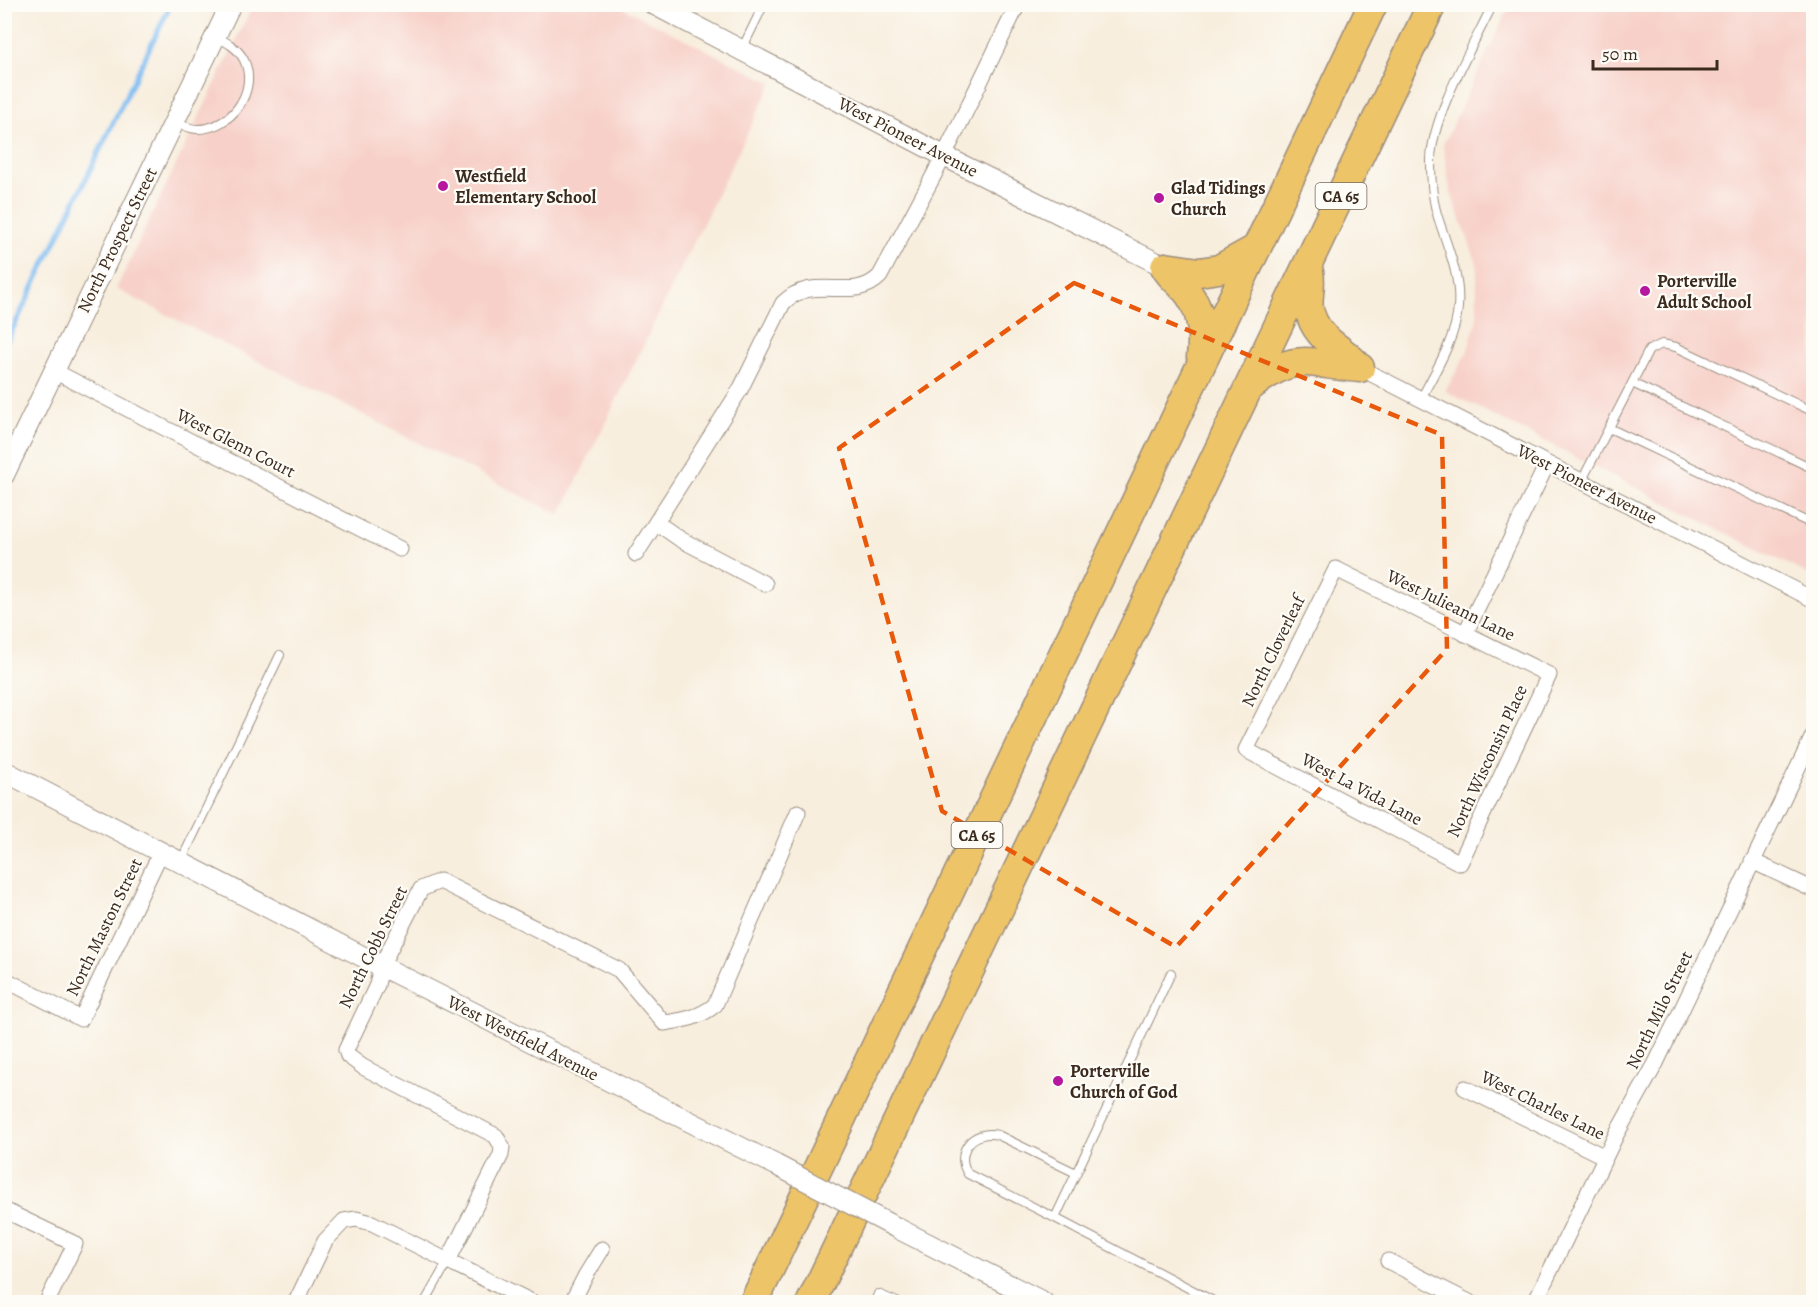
<svg xmlns="http://www.w3.org/2000/svg" width="1818" height="1307" font-family="Alegreya,serif">
<rect width="100%" height="100%" fill="#fdfcf7"/>
<filter id="ink" filterUnits="userSpaceOnUse"><feTurbulence type="fractalNoise" baseFrequency=".0167" numOctaves="2"/><feDisplacementMap in="SourceGraphic" scale="12" xChannelSelector="R" yChannelSelector="G"/><feConvolveMatrix kernelMatrix="1 2 1 2 8 2 1 2 1" color-interpolation-filters="sRGB"/></filter>
<filter id="wash" filterUnits="userSpaceOnUse"><feTurbulence type="fractalNoise" baseFrequency=".008" numOctaves="4" result="noise"/><feDisplacementMap in="SourceGraphic" scale="24" xChannelSelector="R" yChannelSelector="G"/><feGaussianBlur stdDeviation="1.35" result="paint"/><feColorMatrix in="noise" values="0 0 0 0 0 0 0 0 0 0 0 0 0 0 0 0 0 1.4 0 .05"/><feComposite in="paint" operator="in"/></filter>
<g filter="url(#wash)">
<rect width="100%" height="100%" fill="#f8eede"/>
<path fill="#f7d1c9" d="M253,5H617L772,83L560,515L116,289Z
M1510,5H1813V577L1445,391L1467,353L1477,318V264L1450,190L1443,145Z"/>
<g fill="none" stroke-linecap="round" stroke-linejoin="round">
<path stroke="#7dbcf1" stroke-width="5" d="M4,347L171,4"/>
</g>
</g>
<g filter="url(#ink)">
<g fill="none" stroke-linecap="round" stroke-linejoin="round">
<defs>
<path id="service" d="M742,49L764,4
M175,123C182,125 190,129 198,129C230,129 259,92 244,60C238,48 227,42 216,37
M1632,383L1814,469
M1421,399C1435,371 1456,339 1458,307C1461,275 1446,244 1437,214C1432,197 1431,178 1431,160C1432,115 1473,46 1493,4
M1609,428L1814,525
M1581,482L1649,350L1662,344L1676,347L1814,412
M181,861L280,655
M1171,973L1055,1218L1215,1302
M1055,1218L968,1174C954,1153 972,1129 998,1135L1076,1173
M425,1302L448,1261
M875,1302L878,1294L897,1302"/>
<path id="minor" d="M1360,368L1814,600
M54,371L400,549
M657,523L680,539L765,584
M636,554L740,390L783,303C814,272 853,304 880,276L944,156L1018,4
M1336,569L1549,675L1460,863L1246,750Z
M1465,634L1547,464
M1752,861L1814,890
M4,979L81,1019L161,852
M1465,1088L1605,1157
M4,1210L75,1244L47,1302
M448,1261L532,1302
M1388,1261L1469,1302
M296,1302L325,1241L344,1221L356,1219L372,1223L448,1261L501,1155L502,1147L496,1136L363,1067L348,1056L346,1050L377,985L381,966L421,889L440,881L619,970L664,1023C684,1020 699,1018 715,1005L798,812
M572,1302L586,1275L602,1249
M1535,1302L1617,1133L1656,1063L1814,734"/>
<path id="tertiary" d="M653,4L944,156L1165,267
M4,475L231,4
M4,771L381,966L776,1165
M895,1227L1043,1302"/>
<path id="motorway" d="M1165,267C1170,276 1177,281 1184,288C1202,308 1204,332 1201,357
M1165,267L1199,272L1219,269L1257,248
M1309,272C1312,284 1307,297 1309,309C1316,341 1341,346 1360,368
M1250,387C1296,350 1307,364 1360,368
M754,1302L1373,4
M811,1302L1432,4"/>
</defs>
<use href="#service" stroke="#9a8c7e" stroke-width="10"/>
<use href="#minor" stroke="#9a8c7e" stroke-width="17"/>
<use href="#tertiary" stroke="#9a8c7e" stroke-width="22"/>
<use href="#motorway" stroke="#9a8c7e" stroke-width="31"/>
<use href="#service" stroke="#fff" stroke-width="8"/>
<use href="#minor" stroke="#fff" stroke-width="15"/>
<use href="#tertiary" stroke="#fff" stroke-width="20"/>
<use href="#motorway" stroke="#eec469" stroke-width="28"/>
<defs>
<path id="tertiary-bridge" d="M776,1165L895,1227"/>
</defs>
<use href="#tertiary-bridge" stroke="#9a8c7e" stroke-width="22" stroke-linecap="butt"/>
<use href="#tertiary-bridge" stroke="#fff" stroke-width="20"/>
</g>
</g>
<path fill="none" stroke="#e8590c" stroke-width="4.5" stroke-dasharray="12 8" stroke-linejoin="round" d="M1074,283L1442,435L1447,649L1176,947L942,811L839,448Z"/>
<g fill="#b5179e" stroke="#fdfcf7" stroke-width="2">
<circle cx="443" cy="186" r="6"/>
<circle cx="1159" cy="198" r="6"/>
<circle cx="1645" cy="291" r="6"/>
<circle cx="1058" cy="1081" r="6"/>
</g>
<g text-anchor="middle" stroke-width="4.5" stroke-linejoin="round" paint-order="stroke">
<g fill="#fdfcf7" stroke="#75695f" stroke-width="1.5">
<rect x="1315.5" y="183" width="51" height="26" rx="4.5"/>
<rect x="951.5" y="822" width="51" height="26" rx="4.5"/>
</g>
<g font-size="16" font-weight="bold" fill="#3b2a1e">
<text x="1341" y="202">CA 65</text>
<text x="977" y="841">CA 65</text>
</g>
<g font-size="18" fill="#3b2a1e" stroke="#fdfcf7">
<text transform="translate(908 137) rotate(27)" y="6">West Pioneer Avenue</text>
<text transform="translate(117 240) rotate(-64)" y="6">North Prospect Street</text>
<text transform="translate(236 443) rotate(27)" y="6">West Glenn Court</text>
<text transform="translate(1587 484) rotate(27)" y="6">West Pioneer Avenue</text>
<text transform="translate(1451 605) rotate(26)" y="6">West Julieann Lane</text>
<text transform="translate(1273 651) rotate(-64)" y="6">North Cloverleaf</text>
<text transform="translate(1487 761) rotate(-65)" y="6">North Wisconsin Place</text>
<text transform="translate(1362 789) rotate(28)" y="6">West La Vida Lane</text>
<text transform="translate(104 927) rotate(-64)" y="6">North Maston Street</text>
<text transform="translate(373 947) rotate(-64)" y="6">North Cobb Street</text>
<text transform="translate(1659 1010) rotate(-64)" y="6">North Milo Street</text>
<text transform="translate(523 1038) rotate(27)" y="6">West Westfield Avenue</text>
<text transform="translate(1543 1105) rotate(26)" y="6">West Charles Lane</text>
</g>
<g font-size="18" font-weight="bold" fill="#3b2a1e" stroke="#fdfcf7" text-anchor="start">
<text x="455" y="182">Westfield<tspan x="455" dy="21">Elementary School</tspan></text>
<text x="1171" y="194">Glad Tidings<tspan x="1171" dy="21">Church</tspan></text>
<text x="1657" y="287">Porterville<tspan x="1657" dy="21">Adult School</tspan></text>
<text x="1070" y="1077">Porterville<tspan x="1070" dy="21">Church of God</tspan></text>
</g>
</g>
<rect width="1818" height="1307" fill="none" stroke="#fdfcf7" stroke-width="24"/>
<path d="M1593 60v9h124v-9" fill="none" stroke="#3b2a1e" stroke-width="3"/>
<text x="1602" y="60" font-size="18" fill="#3b2a1e" stroke="#fdfcf7" stroke-width="4.5" paint-order="stroke">50 m</text>
</svg>
